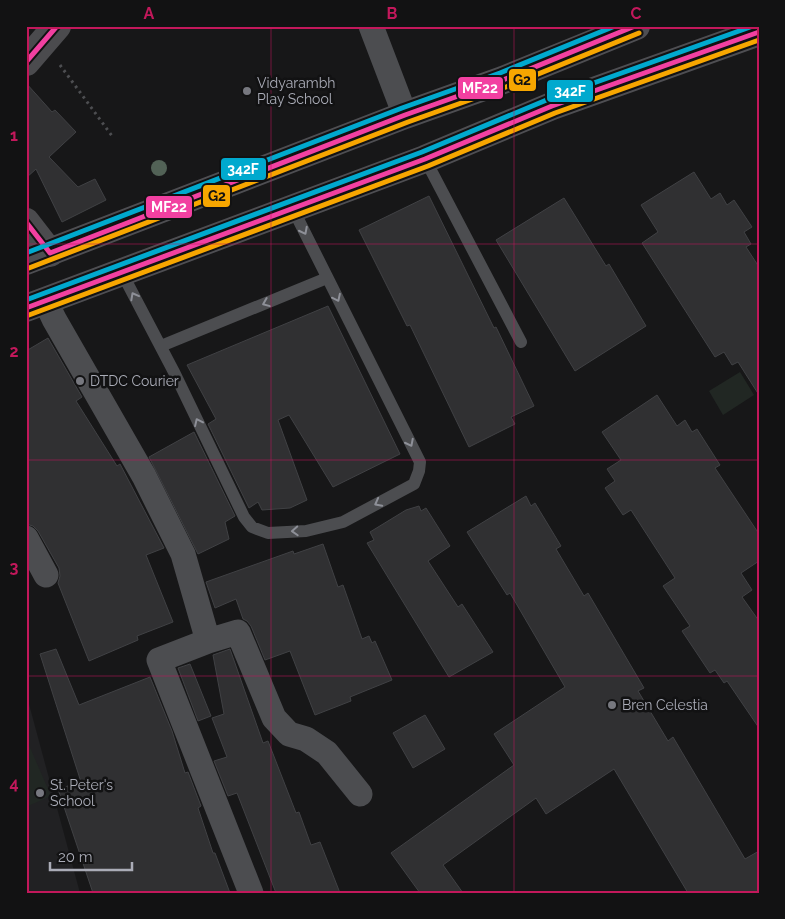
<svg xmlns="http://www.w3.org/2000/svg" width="785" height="919" font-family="Raleway,sans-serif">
<rect width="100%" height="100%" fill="#171718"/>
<path fill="#212123" d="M26,693L80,893H26Z"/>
<path fill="#212723" d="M740,372L754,395L723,415L709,391Z
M26,738L51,796L26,807Z"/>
<path fill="#303032" stroke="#404144" d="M26,83L52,112L55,110L76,132L49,157L78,187L95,179L106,200L62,222L36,169L26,178Z
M694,172L711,199L720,193L727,205L734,200L752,227L744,232L751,244L746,247L759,267V395L738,362L732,365L724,352L715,357L642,243L658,232L641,205Z
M429,196L494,328L496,327L534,406L511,417L515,424L469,447L410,325L407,326L359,230Z
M564,198L606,266L609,264L646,326L575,371L496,240Z
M328,306L400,454L333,487L289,415L278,420L307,500L290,508L262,510L258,502L249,508L208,424L216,419L187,365Z
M48,338L82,397L76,401L117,466L120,464L164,548L146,555L173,622L137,636L138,640L89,661L58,583L60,576L59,568L38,531L33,526L26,524V351Z
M657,395L677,426L685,420L692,432L697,429L720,465L715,468L759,534V561L741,573L752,590L742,597L759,621V728L727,681L724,683L715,670L710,673L682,631L690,626L663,586L675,578L631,510L623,515L605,488L615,481L607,469L621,460L602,432Z
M194,432L235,516L225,522L229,539L198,554L149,457Z
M526,496L531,506L535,503L561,546L556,549L584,596L588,593L644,688L638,691L668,741L673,737L745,859L759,851V893H688L614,769L546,814L536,798L443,865L463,893H420L391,853L514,765L494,734L565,687L510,593L507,595L467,532Z
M419,506L421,511L426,508L450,546L428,561L458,607L462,604L493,652L449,677L367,543L374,540L370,532L406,510Z
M323,544L338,587L343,585L362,639L369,636L372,643L375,641L392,680L350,697L351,701L315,715L290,651L265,660L251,626L247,621L243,619L236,599L215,608L206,582L293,551L294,554Z
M56,649L79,705L150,677L172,731L185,773L188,772L201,806L198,808L213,853H215L230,893H93L58,789L81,782L40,654Z
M230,649L263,743L268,741L296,813L299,812L311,845L320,842L340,893H276L237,793L228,796L214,761L227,757L212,718L224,714L213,655Z
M190,664L211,716L198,721L178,668Z
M425,715L445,749L413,768L393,733Z"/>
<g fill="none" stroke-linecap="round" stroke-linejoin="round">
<path stroke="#4d4e51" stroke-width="3" stroke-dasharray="2.5 4" stroke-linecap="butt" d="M60,65L112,136"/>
<path stroke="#4c4d50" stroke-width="12" d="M425,159L521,342
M122,273L175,374L244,517L252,527L268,533L306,531L343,522L414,484L419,471L420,462L292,207
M161,346L327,278"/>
<path stroke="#4c4d50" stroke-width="25" d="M371,26L405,115
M46,302L54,319L144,476L183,554L208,641L159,660L251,893
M26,538L46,575
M208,641L238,632L274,718L289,734L306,739L327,753L360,794"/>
<path stroke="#4b4b4e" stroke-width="28" d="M26,62L57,26
M26,222L50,253"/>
<path stroke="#4e4e52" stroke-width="28" d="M26,261L405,115L503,80L636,26
M26,308L425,159L552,106L759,32"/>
<defs>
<path id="bus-1" d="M26,62L57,26
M26,222L50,253L405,115L503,80L635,26
M26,308L425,159L552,106L759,32"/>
<path id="bus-2" d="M29,268L408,122L506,87L639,33
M29,315L428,166L555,113L759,40"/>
<path id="bus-3" d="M26,253L402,108L500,73L615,26
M26,300L422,152L549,99L753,26"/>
</defs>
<use href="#bus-1" stroke="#121213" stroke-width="9"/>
<use href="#bus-2" stroke="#121213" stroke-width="9"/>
<use href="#bus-3" stroke="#121213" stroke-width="9"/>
<use href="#bus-1" stroke="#f240a1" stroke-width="5"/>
<use href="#bus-2" stroke="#f7a600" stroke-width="5"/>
<use href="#bus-3" stroke="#00a9ce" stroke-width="5"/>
</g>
<circle fill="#526256" cx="159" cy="168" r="8"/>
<defs><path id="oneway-chevron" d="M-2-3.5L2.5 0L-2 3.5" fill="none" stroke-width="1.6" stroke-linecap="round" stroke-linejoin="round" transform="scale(1.25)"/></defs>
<g stroke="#8e9098">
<use href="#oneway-chevron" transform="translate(304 231) rotate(63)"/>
<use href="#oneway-chevron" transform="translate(134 296) rotate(-118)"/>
<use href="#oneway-chevron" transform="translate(337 298) rotate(64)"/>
<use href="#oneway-chevron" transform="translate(266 303) rotate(158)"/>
<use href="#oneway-chevron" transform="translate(198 422) rotate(-115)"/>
<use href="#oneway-chevron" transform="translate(410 443) rotate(63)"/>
<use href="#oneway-chevron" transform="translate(378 503) rotate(152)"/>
<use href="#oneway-chevron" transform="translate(295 531) rotate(177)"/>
</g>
<path fill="none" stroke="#c2185b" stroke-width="1" stroke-opacity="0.55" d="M271,26V893M514,26V893M26,244H759M26,460H759M26,676H759"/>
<g fill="#77787f" stroke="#121213" stroke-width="2">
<circle cx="247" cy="91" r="5"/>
<circle cx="80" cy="381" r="5"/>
<circle cx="612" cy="705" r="5"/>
<circle cx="40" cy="793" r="5"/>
</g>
<g text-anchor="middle" stroke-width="5" stroke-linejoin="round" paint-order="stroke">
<g font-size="14" fill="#aaacb7" stroke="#121213" text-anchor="start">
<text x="257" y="88">Vidyarambh<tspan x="257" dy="16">Play School</tspan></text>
<text x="90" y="386">DTDC Courier</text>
<text x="622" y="710">Bren Celestia</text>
<text x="50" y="790">St. Peter's<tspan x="50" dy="16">School</tspan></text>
</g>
</g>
<g stroke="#121213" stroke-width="2">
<rect x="508" y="68" width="29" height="24" rx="5" fill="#f7a600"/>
<rect x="457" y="76" width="47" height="24" rx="5" fill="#f240a1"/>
<rect x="546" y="79" width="48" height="24" rx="5" fill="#00a9ce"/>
<rect x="220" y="157" width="47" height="24" rx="5" fill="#00a9ce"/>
<rect x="202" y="184" width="29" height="24" rx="5" fill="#f7a600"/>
<rect x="145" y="195" width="48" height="24" rx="5" fill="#f240a1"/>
</g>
<g font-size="14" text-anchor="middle" font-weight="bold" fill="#fff">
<text x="480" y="93">MF22</text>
<text x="570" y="96">342F</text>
<text x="243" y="174">342F</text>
<text x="169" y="212">MF22</text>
</g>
<g font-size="14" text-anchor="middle" font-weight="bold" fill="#111">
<text x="522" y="85">G2</text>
<text x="217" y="201">G2</text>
</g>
<rect width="785" height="919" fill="none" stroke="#121213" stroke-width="55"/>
<path d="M50 862v8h82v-8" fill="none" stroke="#aaacb7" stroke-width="2.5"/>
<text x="58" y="862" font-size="15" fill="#aaacb7" stroke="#121213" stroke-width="4" paint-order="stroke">20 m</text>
<rect x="28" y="28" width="730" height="864" fill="none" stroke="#c2185b" stroke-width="2"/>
<g font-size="16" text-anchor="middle" font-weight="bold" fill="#c2185b">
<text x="149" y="19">A</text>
<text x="392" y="19">B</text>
<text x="636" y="19">C</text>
<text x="14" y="141">1</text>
<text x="14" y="357">2</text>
<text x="14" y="573">3</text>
<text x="14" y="789">4</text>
</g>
</svg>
